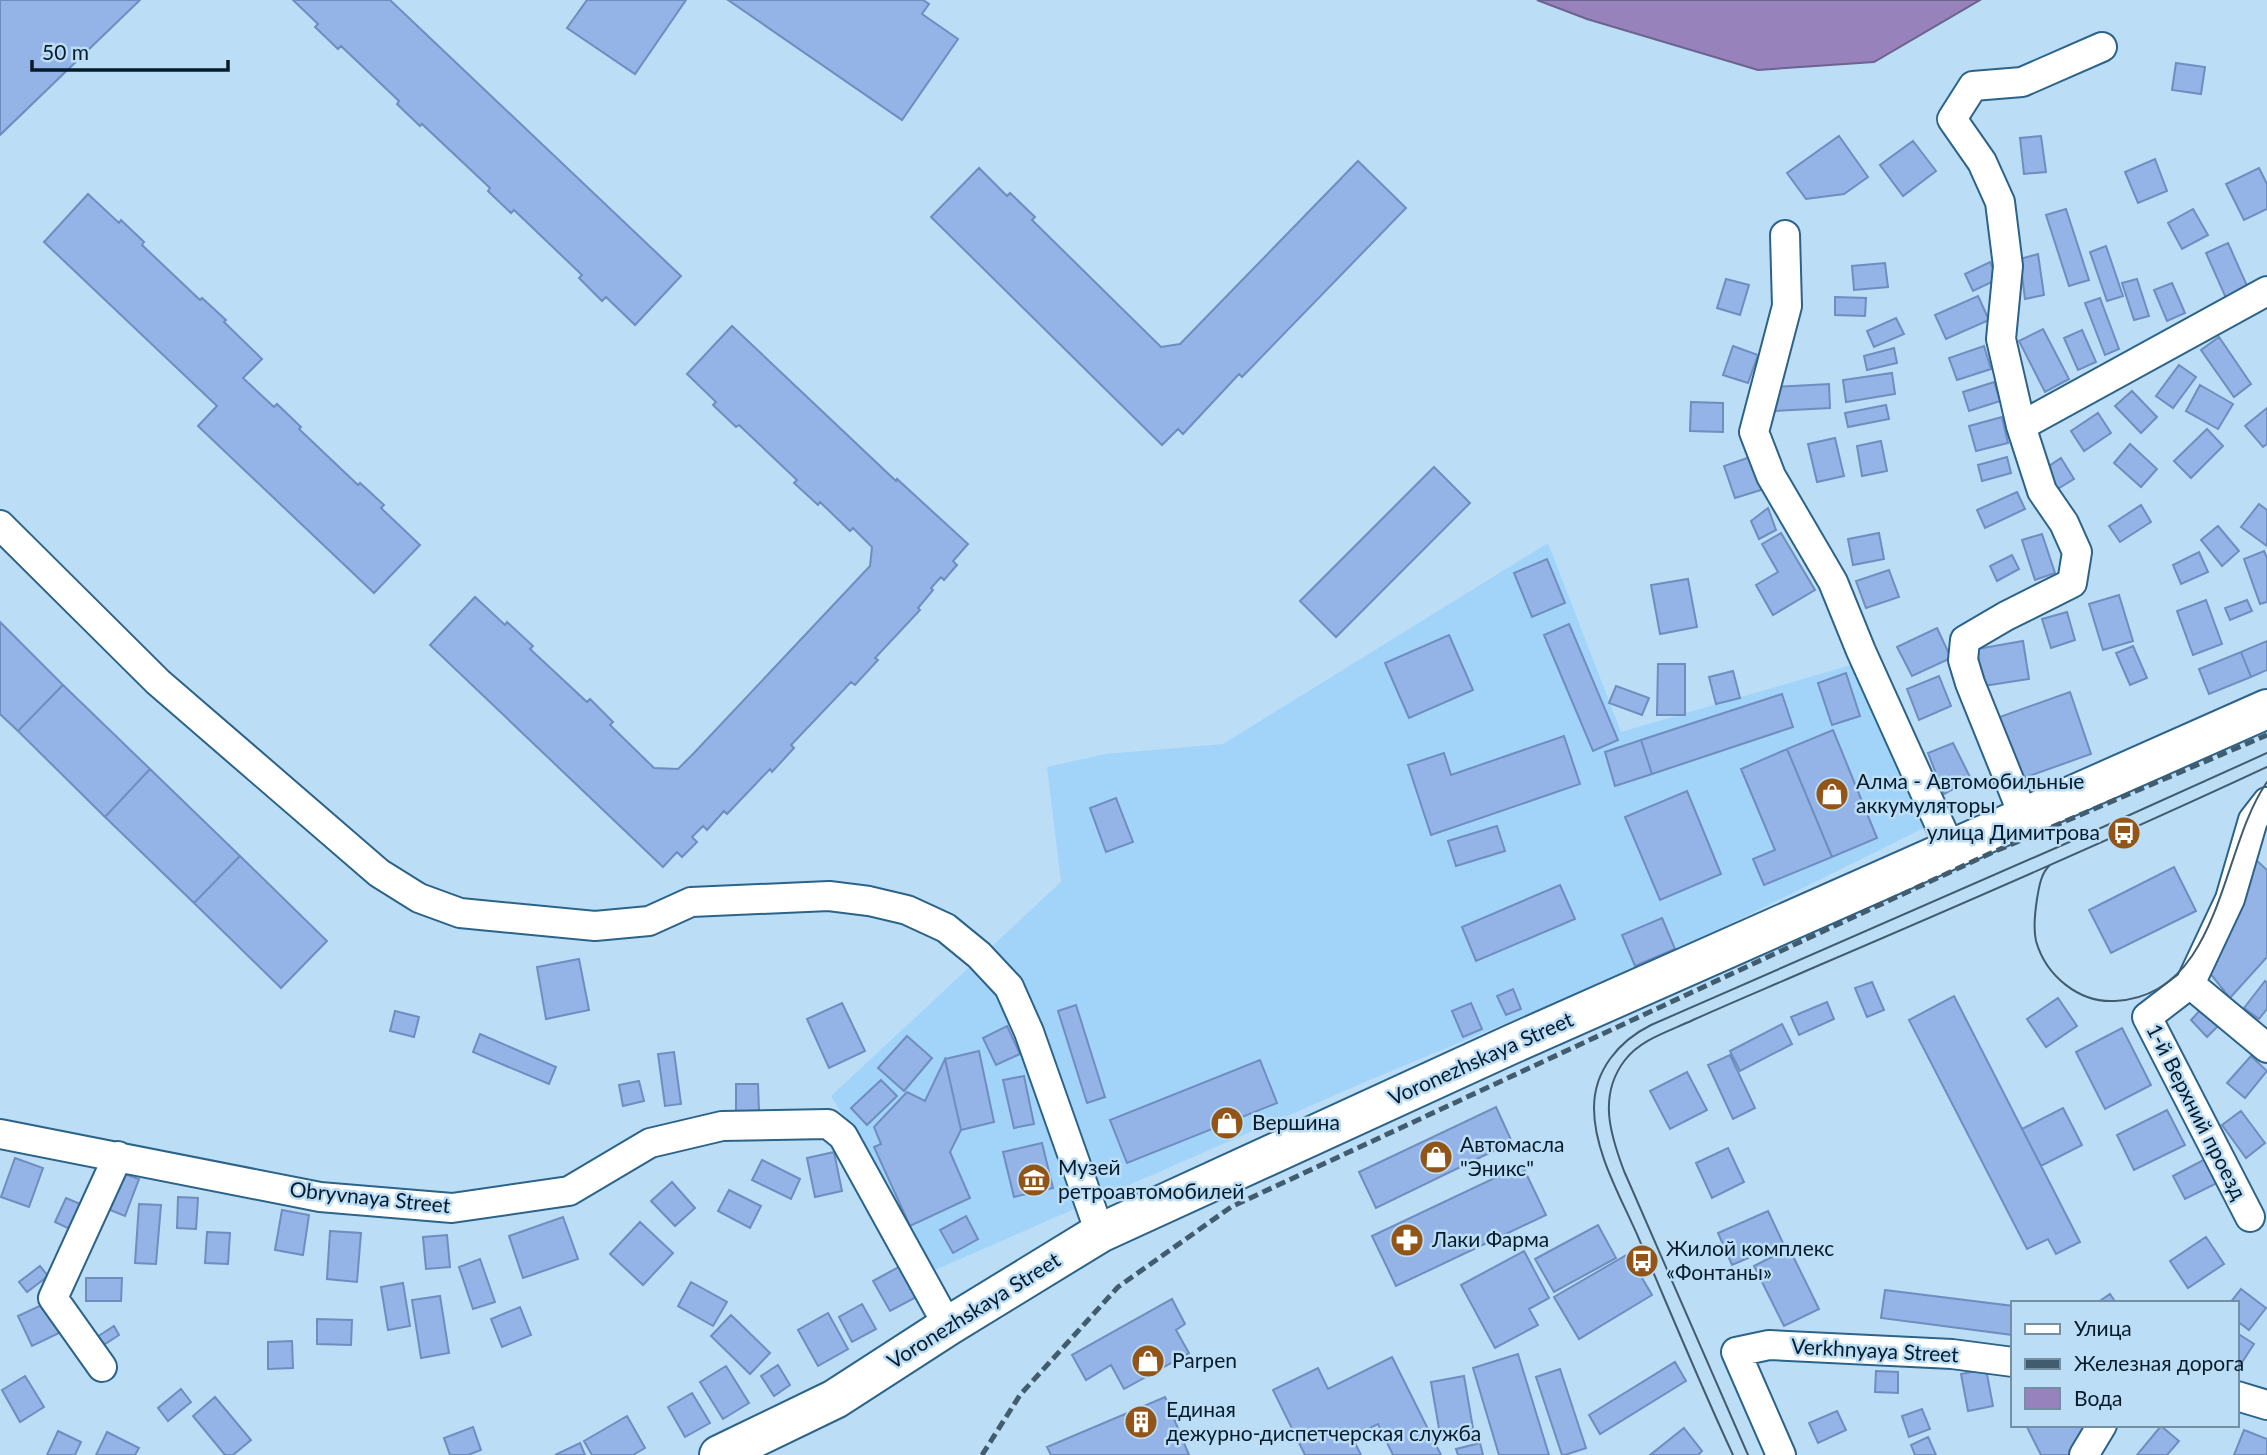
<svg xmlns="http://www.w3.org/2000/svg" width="2267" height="1455" font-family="Lato,sans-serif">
<rect width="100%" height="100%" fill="#bbddf6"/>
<path fill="#a2d4fa" d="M1548,543L1621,732L1851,665L1924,828L1657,960L1358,1085L935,1270L831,1096L1061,882L1047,767L1106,754L1223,744Z"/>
<path fill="#9782bb" stroke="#6b6390" stroke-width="2" d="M1537,0H1980L1874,62L1758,70L1587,19Z"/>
<path fill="#94b3e7" stroke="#6f8dbf" stroke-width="2" d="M0,0H140L0,135Z
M293,0H390L681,276L635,325L606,297L602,301L579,278L582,275L514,210L511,213L488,191L490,188L422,124L420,126L397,104L399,101L341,46L338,49L315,27L318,24Z
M587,0H686L635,74L567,28Z
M728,0H923L929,4L922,14L958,39L902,120Z
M2176,63L2205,67L2201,94L2172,90Z
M1839,136L1868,177L1844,194L1806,199L1787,173Z
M2041,136L2046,172L2024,174L2020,138Z
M1913,141L1936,171L1903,196L1880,165Z
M2155,159L2167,191L2138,203L2125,172Z
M1358,161L1406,208L1242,377L1239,374L1183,434L1178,429L1162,445L931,217L979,168L1007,196L1010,193L1035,217L1032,220L1161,347L1180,344Z
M2259,168L2267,184V209L2244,220L2226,184Z
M88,194L119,223L121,220L144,242L142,245L200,300L202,298L226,320L224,322L262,359L243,378L274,407L277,404L301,427L299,429L358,485L360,483L384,505L381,508L420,545L374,593L198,426L217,406L44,242Z
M2066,209L2089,280L2069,286L2046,215Z
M2193,209L2208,235L2182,249L2168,223Z
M2228,243L2248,288L2226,298L2206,253Z
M2106,246L2123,296L2107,301L2090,252Z
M2038,254L2044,295L2025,299L2020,259Z
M1990,262L1998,279L1973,291L1965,274Z
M1885,263L1888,287L1854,290L1852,266Z
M1726,279L1749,285L1740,315L1717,308Z
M2137,279L2149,316L2134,320L2122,283Z
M2172,283L2185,313L2167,321L2154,290Z
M1978,296L1989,320L1946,339L1935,315Z
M1835,297L1866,298L1865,316L1835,315Z
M2100,298L2119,349L2105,355L2085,303Z
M1896,318L1904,334L1874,347L1867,331Z
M732,326L896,481L897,479L968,544L953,561L957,565L944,580L941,577L931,588L933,590L918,608L920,610L875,658L878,660L855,685L851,682L791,745L794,748L772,772L770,769L727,814L724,811L707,830L703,826L692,837L697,842L682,857L677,852L663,867L430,645L475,597L505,625L507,622L533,646L530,649L587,702L590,699L613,722L610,725L654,768L678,769L693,754L870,566L872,547L853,528L850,531L820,502L818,505L794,483L797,480L739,425L736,427L713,405L716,402L687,374Z
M2043,329L2069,379L2045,392L2019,341Z
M2082,330L2096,362L2078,370L2064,338Z
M2219,337L2251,384L2234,397L2201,350Z
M1733,346L1758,355L1748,383L1723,375Z
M1984,346L1991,369L1957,380L1949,358Z
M1894,348L1897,363L1867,370L1864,356Z
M2179,365L2196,377L2173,408L2156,396Z
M1892,373L1895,394L1846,402L1843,380Z
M1994,382L2000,401L1969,411L1963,392Z
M1829,384L1830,408L1773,411L1772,387Z
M2200,385L2233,404L2218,429L2186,411Z
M2132,391L2157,417L2141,433L2115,406Z
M1691,402L1723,403V432L1690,431Z
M1886,405L1889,419L1848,427L1845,413Z
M2267,408V444L2263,447L2245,426Z
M2098,413L2111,433L2084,451L2071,431Z
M2002,417L2008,443L1976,451L1969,426Z
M2207,429L2223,446L2191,478L2174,461Z
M1835,438L1844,476L1817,482L1808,444Z
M1881,441L1887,471L1862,476L1857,446Z
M2130,444L2157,469L2141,487L2114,463Z
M1753,456L1764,489L1735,498L1724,466Z
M2007,457L2011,473L1982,481L1978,465Z
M2061,458L2074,479L2056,490L2043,470Z
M1434,467L1470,503L1336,637L1300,601Z
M2017,492L2025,509L1985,528L1977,510Z
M2259,504L2267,510V546L2241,527Z
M2141,505L2151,522L2120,542L2109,526Z
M1768,508L1776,530L1759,539L1751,521Z
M2218,526L2239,551L2222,566L2201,540Z
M1781,533L1815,590L1773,615L1756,585L1778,572L1762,544Z
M1879,533L1884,559L1853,565L1848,539Z
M2042,534L2055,573L2035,580L2022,540Z
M2264,551L2267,558V602L2260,604L2244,559Z
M2199,552L2208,572L2181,584L2173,565Z
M2012,555L2019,569L1997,581L1990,566Z
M1547,559L1565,603L1532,617L1514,573Z
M1889,570L1899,597L1866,608L1856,581Z
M1688,579L1697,627L1660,634L1651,585Z
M2119,595L2133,641L2103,650L2089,604Z
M2206,600L2222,644L2193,655L2177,611Z
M2247,600L2252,611L2230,620L2225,608Z
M2067,612L2075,640L2051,648L2042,619Z
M0,622L63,685L18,731L0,714Z
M1569,624L1618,740L1593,751L1544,635Z
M1937,628L1951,658L1912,676L1897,647Z
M1449,635L1473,690L1409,718L1385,663Z
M2023,641L2029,679L1983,686L1977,649Z
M2267,641V670L2251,677L2241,652Z
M2133,646L2147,678L2130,685L2116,653Z
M2241,652L2251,677L2209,694L2199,669Z
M1658,664H1685V715H1657Z
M1733,671L1740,698L1716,704L1709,677Z
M1846,673L1860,716L1832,725L1818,683Z
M1939,676L1951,706L1919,720L1907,689Z
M63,685L150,769L105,817L18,731Z
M1616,686L1649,698L1642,715L1609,703Z
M2070,692L2091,754L2015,781L1994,719Z
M1782,694L1793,727L1652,774L1641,740Z
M1833,730L1877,838L1832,857L1787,749Z
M1564,736L1580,784L1431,835L1408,765L1444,753L1451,775Z
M1641,740L1652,774L1615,786L1605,752Z
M1953,743L1971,779L1944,794L1928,753Z
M1787,749L1832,857L1764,885L1753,859L1775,850L1741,769Z
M150,769L240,856L194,903L105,817Z
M1687,791L1721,874L1660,900L1625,817Z
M1116,798L1133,842L1106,852L1090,808Z
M1497,826L1505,851L1456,866L1448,841Z
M240,856L327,941L281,988L194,903Z
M2254,858L2267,870V957L2230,998L2209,972Z
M2174,867L2196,911L2111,953L2089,910Z
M1560,885L1575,919L1476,961L1462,927Z
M1662,918L1675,949L1635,966L1622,935Z
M579,959L589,1010L546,1019L537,967Z
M2265,981L2267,983V1009L2259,1019L2244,1008Z
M1872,982L1884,1010L1867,1017L1855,988Z
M1513,989L1521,1009L1506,1015L1497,996Z
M1954,996L2080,1242L2056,1254L2048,1239L2027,1249L1909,1020Z
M2058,998L2077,1026L2046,1047L2027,1019Z
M1827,1002L1834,1019L1799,1035L1791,1017Z
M842,1003L865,1051L829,1068L807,1019Z
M1471,1003L1482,1029L1463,1037L1452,1011Z
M1076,1005L1105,1097L1087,1103L1058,1011Z
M2204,1006L2221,1023L2207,1037L2191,1020Z
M395,1011L419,1017L414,1037L390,1031Z
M1782,1024L1792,1044L1740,1071L1730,1051Z
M1007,1026L1020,1054L996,1065L983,1038Z
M2122,1028L2151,1085L2105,1109L2076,1052Z
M480,1034L556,1067L549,1084L473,1052Z
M907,1036L932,1058L904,1091L878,1068Z
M979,1051L994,1122L961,1130L945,1059Z
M674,1052L681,1104L665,1106L658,1054Z
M1730,1055L1755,1108L1733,1119L1708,1065Z
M2251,1056L2267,1071L2245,1098L2227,1083Z
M945,1059L961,1130L950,1152L970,1198L910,1226L874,1147L881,1144L874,1127L907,1092L925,1101Z
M1260,1060L1277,1103L1127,1163L1110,1120Z
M1687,1072L1707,1110L1670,1129L1650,1091Z
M1024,1076L1034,1124L1014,1128L1003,1080Z
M881,1080L897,1096L867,1125L851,1108Z
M639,1081L644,1101L623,1106L619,1085Z
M736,1084H758L759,1111L736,1112Z
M1496,1107L1512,1142L1376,1208L1359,1172Z
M2063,1108L2082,1145L2041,1166L2022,1129Z
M2167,1110L2185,1145L2134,1170L2117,1135Z
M2241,1111L2265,1143L2246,1158L2222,1125Z
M1042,1143L1053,1188L1014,1197L1003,1152Z
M1728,1148L1744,1182L1712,1198L1696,1163Z
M834,1152L842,1191L815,1197L807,1158Z
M2209,1157L2221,1181L2185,1199L2173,1176Z
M15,1158L43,1168L29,1207L1,1197Z
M762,1160L800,1179L791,1199L752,1180Z
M1522,1165L1546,1215L1396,1286L1372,1236Z
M124,1174L139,1179L125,1216L110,1210Z
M672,1182L695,1208L675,1226L651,1201Z
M729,1190L761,1206L750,1228L718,1211Z
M178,1197L198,1198L196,1229L177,1228Z
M66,1198L85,1206L74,1231L55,1222Z
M139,1204L161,1205L156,1264L135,1263Z
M282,1210L309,1215L303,1255L275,1250Z
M1768,1211L1783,1243L1732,1265L1718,1233Z
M966,1216L978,1239L953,1253L940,1230Z
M563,1217L578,1259L523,1278L509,1236Z
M640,1222L673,1253L643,1285L610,1254Z
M1598,1225L1616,1258L1554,1292L1535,1259Z
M330,1231L361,1233L357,1282L327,1279Z
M207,1232L230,1233L228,1264L205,1263Z
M447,1235L450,1267L426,1269L423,1237Z
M2206,1237L2224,1264L2188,1288L2170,1261Z
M1789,1248L1819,1309L1784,1326L1754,1266Z
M1524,1251L1549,1298L1529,1309L1538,1325L1495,1348L1461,1285Z
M1628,1254L1652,1295L1579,1339L1554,1297Z
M480,1259L495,1302L473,1309L459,1267Z
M906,1263L922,1294L890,1311L873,1281Z
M40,1266L48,1276L27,1292L19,1282Z
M86,1278H122L121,1301H86Z
M691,1282L727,1302L713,1326L678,1306Z
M403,1283L410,1326L388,1330L381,1287Z
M2241,1289L2266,1308L2249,1330L2237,1321V1303H2230Z
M1885,1290L2013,1306V1335L1881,1318Z
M2110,1294L2116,1303H2097Z
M440,1296L449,1353L421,1358L412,1300Z
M1172,1299L1185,1324L1176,1330L1189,1353L1124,1389L1111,1365L1086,1380L1072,1355Z
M46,1303L59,1333L32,1346L18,1316Z
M862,1304L876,1329L852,1342L839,1317Z
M520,1307L531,1335L502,1347L491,1319Z
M828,1313L848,1349L818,1366L798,1330Z
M731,1315L770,1353L750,1374L711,1336Z
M317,1319L352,1320L351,1345L317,1344Z
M114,1326L119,1335L99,1348L94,1339Z
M2237,1333L2254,1344L2237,1370Z
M292,1341L293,1368L268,1369V1342Z
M1518,1354L1549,1455H1499L1473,1368Z
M1392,1357L1441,1455H1393L1378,1424L1352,1437L1361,1455H1305L1273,1390L1318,1368L1328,1389Z
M1675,1362L1686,1381L1600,1434L1589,1415Z
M778,1365L790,1385L774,1396L761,1376Z
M726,1366L749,1403L723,1419L700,1382Z
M1560,1369L1586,1448L1565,1455H1562L1536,1377Z
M1986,1369L1993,1406L1968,1411L1961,1374Z
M1876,1371L1898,1372V1393L1875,1392Z
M25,1376L44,1407L20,1422L2,1390Z
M1464,1376L1474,1434L1441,1440L1431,1382Z
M181,1389L191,1402L168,1421L158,1408Z
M692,1393L710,1423L685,1437L668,1407Z
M215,1397L251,1440L233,1455H225L193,1416Z
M1165,1397L1189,1455H1051L1047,1447Z
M1922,1409L1930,1429L1909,1437L1902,1416Z
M1837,1411L1846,1430L1818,1443L1809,1423Z
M627,1416L645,1448L633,1455H592L584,1441Z
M2026,1425H2089L2072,1455H2041Z
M2161,1426L2179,1441L2167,1455H2137Z
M473,1427L481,1450L468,1455H450L444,1438Z
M1684,1428L1702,1451L1698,1455H1650Z
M2244,1430L2267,1439V1455H2234Z
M58,1431L81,1442L75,1455H47Z
M107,1432L139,1448L135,1455H96Z
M1928,1437L1936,1455H1915L1911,1445Z
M580,1443L585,1455H555Z
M1480,1443L1483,1455H1458L1456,1449Z"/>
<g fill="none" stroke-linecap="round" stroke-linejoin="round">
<defs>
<path id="street" d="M1785,235L1787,306L1754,432L1771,476L1833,582L1861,651L1951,850
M2021,426L2267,291
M0,525L158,682L379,873L419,898L460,913L595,926L649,921L691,902L829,896L869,901L907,910L946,928L979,955L1009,987L1029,1032L1100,1233
M2267,802L2253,820L2230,899L2190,984L2267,1048
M2024,817L1970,683L1963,660L1965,640L2006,616L2072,583L2077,552L2064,523L2042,491L2021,426L2001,339L2008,266L2000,202L1982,162L1952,119L1973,86L2022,82L2102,47
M2190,984L2147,1017L2250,1217
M0,1134L320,1197L452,1208L569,1191L650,1143L722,1126L828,1124L843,1136L948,1326
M102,1367L53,1298L118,1156
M2237,1396L2267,1405
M1781,1455L1736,1352L1769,1345L1952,1354L2013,1362
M2084,1455L2102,1425"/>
<path id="secondary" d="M719,1455L835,1399L948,1326L1100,1233L1510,1045L2267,709"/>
</defs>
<use href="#street" stroke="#2c6388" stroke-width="32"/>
<use href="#secondary" stroke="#2c6388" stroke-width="42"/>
<use href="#street" stroke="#fff" stroke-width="28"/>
<use href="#secondary" stroke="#fff" stroke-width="38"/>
<path stroke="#425c6f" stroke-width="2" d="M2050,865C2041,873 2039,887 2037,899C2035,912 2033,928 2036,941C2046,976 2079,1003 2115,1001C2222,996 2220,848 2267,782
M1733,1455C1700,1384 1670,1311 1639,1239C1622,1199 1594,1153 1594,1108C1594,1070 1619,1041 1651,1025L2083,836L2267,753
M1748,1455L1624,1171C1610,1134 1598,1095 1625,1060C1641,1039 1670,1031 1693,1020C1733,1002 1774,985 1815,967C1967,902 2117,837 2267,767"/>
<path stroke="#425c6f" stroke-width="5" stroke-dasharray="10 5" stroke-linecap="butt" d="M982,1455L1020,1395L1118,1287L1231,1207L1991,853L2267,735"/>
</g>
<defs>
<symbol id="shop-disc" viewBox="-11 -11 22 22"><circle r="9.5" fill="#925517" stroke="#bbddf6"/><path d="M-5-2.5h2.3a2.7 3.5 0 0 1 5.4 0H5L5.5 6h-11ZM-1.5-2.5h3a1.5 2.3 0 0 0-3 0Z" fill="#fff"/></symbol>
<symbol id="bus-disc" viewBox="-11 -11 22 22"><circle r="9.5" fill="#925517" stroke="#bbddf6"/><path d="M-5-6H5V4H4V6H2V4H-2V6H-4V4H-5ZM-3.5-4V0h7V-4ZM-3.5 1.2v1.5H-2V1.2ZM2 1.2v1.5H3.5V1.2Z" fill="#fff"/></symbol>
<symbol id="museum-disc" viewBox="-11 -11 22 22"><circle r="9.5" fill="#925517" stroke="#bbddf6"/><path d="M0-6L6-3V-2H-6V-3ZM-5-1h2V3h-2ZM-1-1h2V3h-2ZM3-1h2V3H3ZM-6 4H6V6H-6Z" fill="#fff"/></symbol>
<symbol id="pharmacy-disc" viewBox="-11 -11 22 22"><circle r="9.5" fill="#925517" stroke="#bbddf6"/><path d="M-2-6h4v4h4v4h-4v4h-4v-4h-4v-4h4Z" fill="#fff"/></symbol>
<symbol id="building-disc" viewBox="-11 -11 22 22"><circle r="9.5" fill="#925517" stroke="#bbddf6"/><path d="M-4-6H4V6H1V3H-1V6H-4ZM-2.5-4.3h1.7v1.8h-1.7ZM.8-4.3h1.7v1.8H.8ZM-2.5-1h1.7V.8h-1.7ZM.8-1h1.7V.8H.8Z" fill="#fff"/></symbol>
</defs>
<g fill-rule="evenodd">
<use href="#shop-disc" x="1813" y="775" width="38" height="38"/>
<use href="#bus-disc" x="2105" y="814" width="38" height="38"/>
<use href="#shop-disc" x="1208" y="1104" width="38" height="38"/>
<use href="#shop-disc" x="1417" y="1138" width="38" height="38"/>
<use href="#museum-disc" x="1015" y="1161" width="38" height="38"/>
<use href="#pharmacy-disc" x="1388" y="1221" width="38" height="38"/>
<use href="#bus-disc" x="1623" y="1242" width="38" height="38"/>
<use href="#shop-disc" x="1129" y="1342" width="38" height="38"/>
<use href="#building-disc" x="1122" y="1403" width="38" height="38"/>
</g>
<g text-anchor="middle" stroke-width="5" stroke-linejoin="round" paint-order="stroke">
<g font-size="21" fill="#051b2a" stroke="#bbddf6" text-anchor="start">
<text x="1856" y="789">Алма - Автомобильные<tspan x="1856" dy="24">аккумуляторы</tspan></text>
<text x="2100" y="840" text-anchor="end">улица Димитрова</text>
<text x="1252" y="1130">Вершина</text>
<text x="1460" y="1152">Автомасла<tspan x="1460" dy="24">"Эникс"</tspan></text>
<text x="1058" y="1175">Музей<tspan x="1058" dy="24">ретроавтомобилей</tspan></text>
<text x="1432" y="1247">Лаки Фарма</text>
<text x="1666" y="1256">Жилой комплекс<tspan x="1666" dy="24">«Фонтаны»</tspan></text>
<text x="1172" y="1368">Parpen</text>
<text x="1166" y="1417">Единая<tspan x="1166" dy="24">дежурно-диспетчерская служба</tspan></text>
</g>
<g font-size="21" fill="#051b2a" stroke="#bbddf6">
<text transform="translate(1481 1059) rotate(-24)" y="7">Voronezhskaya Street</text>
<text transform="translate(2196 1112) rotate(63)" y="7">1-й Верхний проезд</text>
<text transform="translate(370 1198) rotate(6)" y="7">Obryvnaya Street</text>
<text transform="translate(974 1311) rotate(-32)" y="7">Voronezhskaya Street</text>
<text transform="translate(1875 1351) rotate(3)" y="7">Verkhnyaya Street</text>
</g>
</g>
<rect x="2011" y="1301" width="228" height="126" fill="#bbddf6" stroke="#728fa4" stroke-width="2"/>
<rect x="2025" y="1324" width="35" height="10" fill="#ffffff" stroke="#728fa4" stroke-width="2"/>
<text x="2074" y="1336" font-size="21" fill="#051b2a">Улица</text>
<rect x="2025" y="1359" width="35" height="10" fill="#425c6f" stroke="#728fa4" stroke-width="2"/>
<text x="2074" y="1371" font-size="21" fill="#051b2a">Железная дорога</text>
<rect x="2025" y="1388" width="35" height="21" fill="#9782bb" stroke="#728fa4" stroke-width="2"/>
<text x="2074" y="1406" font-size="21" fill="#051b2a">Вода</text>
<path d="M32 60v10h196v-10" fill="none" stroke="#051b2a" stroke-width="3.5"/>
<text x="42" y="60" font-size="21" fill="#051b2a" stroke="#bbddf6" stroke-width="5" paint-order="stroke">50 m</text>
</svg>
